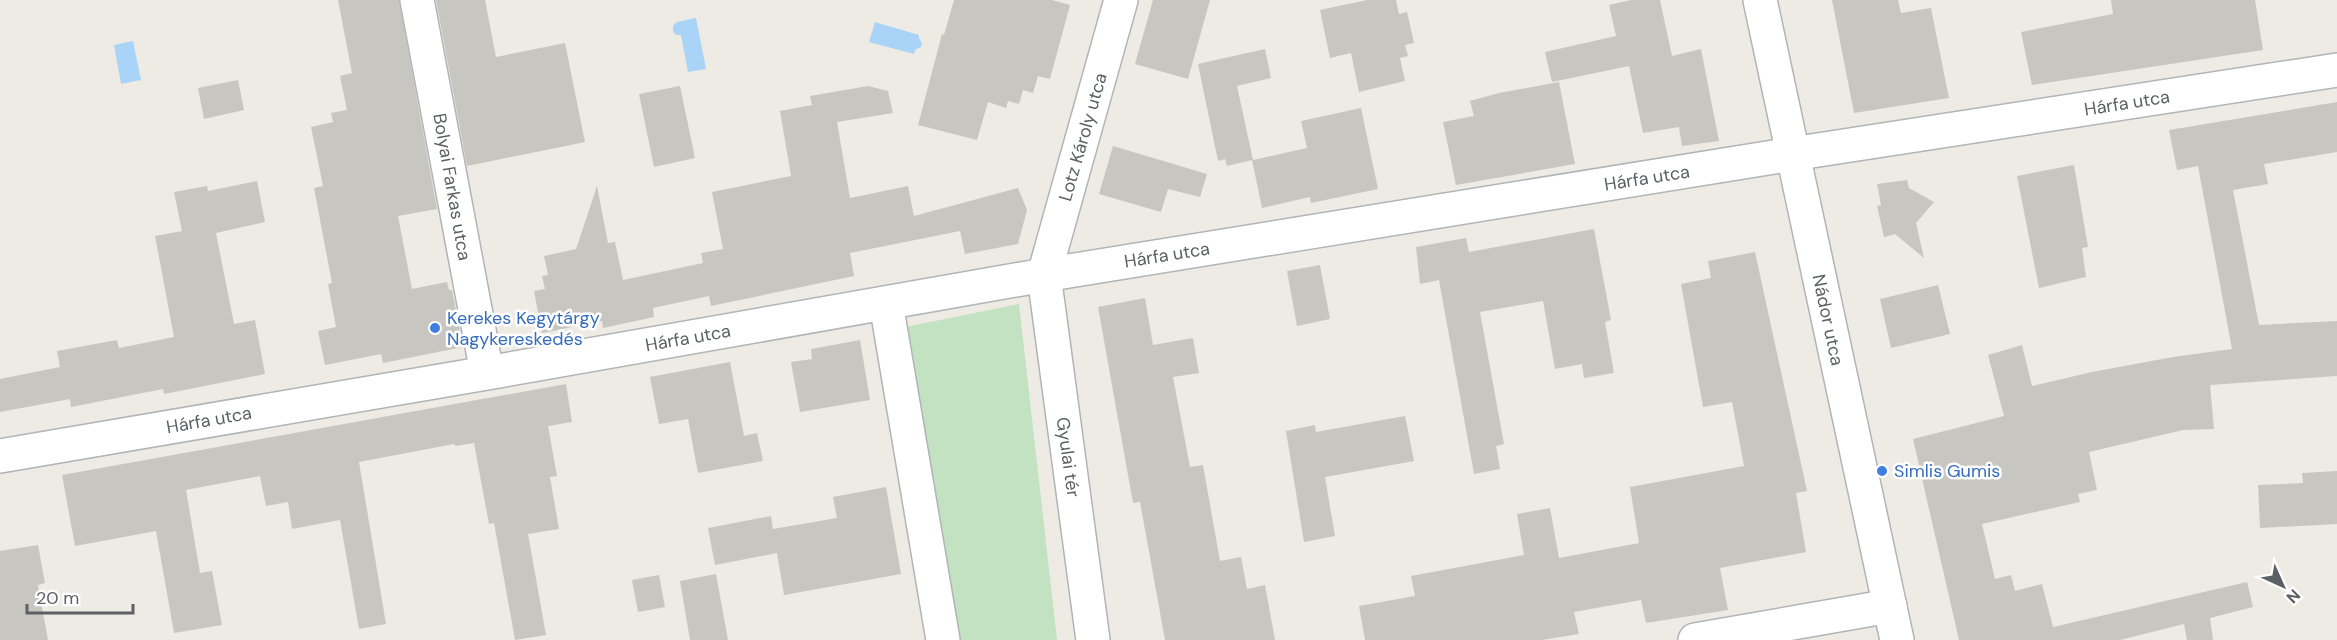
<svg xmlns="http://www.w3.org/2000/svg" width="2337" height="640" font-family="'DM Sans',sans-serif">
<rect width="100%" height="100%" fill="#edebe4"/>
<path fill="#c2e2c2" d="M1019,304L1057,640H955L905,327Z"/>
<path fill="#a9d4f7" d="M696,18L706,69L688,72L681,35H676L673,31V26L677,22Z
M875,22L919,35V38L922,44L921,47L915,50L914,54L869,42Z
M133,41L141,80L121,84L114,45Z"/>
<path fill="#c8c6c0" d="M338,0H399L437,209L398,216L412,289L447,282L449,290H452L463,347L383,363L381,354L325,365L318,331L336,327L328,284L332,283L314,188L323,186L311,127L333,122L331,113L347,110L340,76L352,73Z
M436,0H485L496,57L565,43L585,142L467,166Z
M954,0H1052L1070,5L1050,79L1038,76L1033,93L1023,90L1019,104L1008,101L1006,108L988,102L977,140L918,125L942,34L944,35Z
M1153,0H1210L1188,79L1135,64Z
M1367,0H1396L1399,14L1407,12L1414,43L1405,45L1408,56L1400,58L1405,81L1359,92L1351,53L1330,58L1320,10Z
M1631,0H1660L1672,56L1701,49L1719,141L1682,146L1679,127L1643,133L1629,66L1552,82L1545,52L1616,36L1609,5Z
M1832,0H1898L1901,13L1931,8L1949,98L1854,113Z
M2111,0H2255L2263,50L2032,85L2021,32L2113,14Z
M1265,49L1271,78L1237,86L1253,160L1307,148L1301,121L1361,108L1378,189L1311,203L1310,197L1262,208L1252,160L1227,166L1225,159L1218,161L1198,64Z
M238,80L244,110L204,119L198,88Z
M1559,82L1575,164L1456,185L1443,122L1474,116L1470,101L1499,93Z
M680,86L695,158L654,167L639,94Z
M868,86L888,91L893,113L837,122L850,198L908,186L914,216L1018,188L1027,210L1018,244L965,254L960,231L850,253L854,276L711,306L709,296L653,308L654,317L603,328L602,321L542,333L534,291L545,289L542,276L548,275L544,256L576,249L597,186L608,243L615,242L623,280L703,263L701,253L723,249L712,192L791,176L780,111L812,105L810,96Z
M2337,102V152L2264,164L2268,184L2233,190L2259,325L2337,321V376L2210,385L2214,429L2183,430L2089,452L2097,490L2078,494L2080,502L1982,524L1995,579L2011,575L2015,591L2042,584L2053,627L2247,582L2253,607L2210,618L2213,640H2187L2184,624L2120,640H1959L1913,439L2004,416L1988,355L2022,345L2032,386L2092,372L2173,357L2232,349L2198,166L2177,170L2169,130Z
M1113,146L1207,174L1200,197L1168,189L1161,212L1099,194Z
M2074,165L2088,247L2082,248L2086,277L2039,288L2017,176Z
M1907,180L1909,188L1934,202L1916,223L1924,258L1895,234L1884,237L1877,206L1881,205L1877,184Z
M257,181L265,222L216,233L234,324L255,320L265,374L164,394L163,389L71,407L70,399L0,412V379L60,367L57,351L117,340L119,348L174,337L155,236L182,231L174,192L207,186L208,191Z
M1594,229L1611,320L1605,322L1614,373L1584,378L1582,364L1555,369L1543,301L1480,312L1504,444L1496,446L1500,469L1474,474L1439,280L1420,284L1416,247L1466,238L1469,252Z
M1755,252L1807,491L1796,493L1806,552L1720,568L1728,610L1646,623L1641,600L1574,612L1579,634L1542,640H1365L1359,606L1415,596L1411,576L1524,555L1517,514L1550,508L1559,558L1639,543L1630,487L1744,466L1732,402L1703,407L1681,284L1711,278L1708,261Z
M1320,265L1330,319L1297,326L1287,271Z
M1938,285L1950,334L1891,348L1880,299Z
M1145,298L1153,345L1193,338L1199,373L1173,377L1190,467L1203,465L1220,561L1241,557L1247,589L1265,585L1275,640H1165L1140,502L1133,503L1098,307Z
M860,340L870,400L800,412L791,362L812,359L811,349Z
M730,362L744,436L757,433L763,461L698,473L688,419L659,424L650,377Z
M566,384L572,422L548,426L557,476L550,477L559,529L528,534L546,635L515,640L494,523L489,524L474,443L455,446L454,444L359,462L386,624L359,629L340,520L292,529L288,502L266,506L260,476L186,490L200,573L212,571L222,625L174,633L156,531L75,546L62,475Z
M1405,416L1414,461L1325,477L1335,536L1304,542L1286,431L1315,425L1316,432Z
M2337,471V524L2260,528L2258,485L2303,483L2302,473Z
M886,487L901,574L784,595L777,553L715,565L708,528L771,516L773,529L837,518L833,497Z
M38,545L45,583L38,585L48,640H0V551Z
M716,574L728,640H690L680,581Z
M659,575L665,607L638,612L632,580Z"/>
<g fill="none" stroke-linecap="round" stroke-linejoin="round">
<defs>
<path id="minor" d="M417,0L487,373
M886,303L943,640
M0,456L487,373L1044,275L1792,154L2337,70
M1093,640L1044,275L1121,0
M1695,640L1890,606"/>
<path id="tertiary" d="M1760,0L1897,640"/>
</defs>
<use href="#minor" stroke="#b1b4b8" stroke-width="36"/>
<use href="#tertiary" stroke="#b1b4b8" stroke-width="36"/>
<use href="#minor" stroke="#fff" stroke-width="33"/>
<use href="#tertiary" stroke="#fff" stroke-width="33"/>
</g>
<g fill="#3f7fe0" stroke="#fff" stroke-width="2">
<circle cx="435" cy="328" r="6"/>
<circle cx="1882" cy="471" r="6"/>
</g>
<g text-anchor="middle" stroke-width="5" stroke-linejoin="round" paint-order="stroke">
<g font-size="18" fill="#5c5f63" stroke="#fff">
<text transform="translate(2127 103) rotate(-9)" y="6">Hárfa utca</text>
<text transform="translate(1083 137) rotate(-74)" y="6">Lotz Károly utca</text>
<text transform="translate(1647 178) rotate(-9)" y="6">Hárfa utca</text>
<text transform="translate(452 187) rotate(80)" y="6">Bolyai Farkas utca</text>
<text transform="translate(1167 255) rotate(-9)" y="6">Hárfa utca</text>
<text transform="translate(1828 320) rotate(78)" y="6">Nádor utca</text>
<text transform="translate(688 338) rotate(-10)" y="6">Hárfa utca</text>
<text transform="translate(209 420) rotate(-10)" y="6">Hárfa utca</text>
<text transform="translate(1068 457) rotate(82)" y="6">Gyulai tér</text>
</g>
<g font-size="18" fill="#366cbe" stroke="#fff" text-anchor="start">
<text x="447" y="324">Kerekes Kegytárgy<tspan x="447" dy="21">Nagykereskedés</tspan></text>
<text x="1894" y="477">Simlis Gumis</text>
</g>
</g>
<g transform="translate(2283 586) rotate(135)" stroke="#ffffff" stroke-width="4.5" paint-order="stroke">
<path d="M0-4.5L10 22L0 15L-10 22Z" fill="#5c5f63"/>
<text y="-9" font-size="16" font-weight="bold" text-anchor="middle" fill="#5c5f63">N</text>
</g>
<path d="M27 604v9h106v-9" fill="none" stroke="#5c5f63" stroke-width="3"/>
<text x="36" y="604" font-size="18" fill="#5c5f63" stroke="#ffffff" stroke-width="4.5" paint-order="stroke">20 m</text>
</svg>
